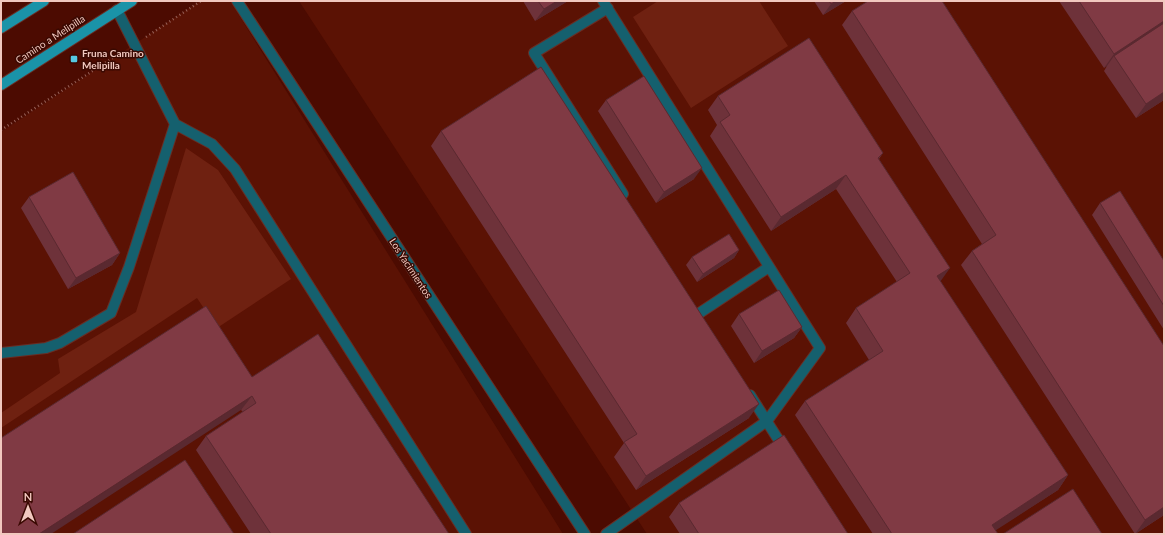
<svg xmlns="http://www.w3.org/2000/svg" width="1165" height="535" font-family="Lato,sans-serif">
<rect width="100%" height="100%" fill="#4c0b01"/>
<path fill="#5b1204" d="M200,1H230L563,534H1V132Z
M299,1H1164V534H647Z"/>
<path fill="#6f2111" d="M658,1H759L788,46L691,108L633,17Z
M186,148L218,170L291,279L217,328L197,298L1,428V413L60,373L58,359L136,312Z"/>
<g fill="none" stroke-linecap="round" stroke-linejoin="round">
<defs>
<path id="minor" d="M237,1L585,534
M603,1L820,348L767,421L606,534
M608,8L534,53L623,194
M117,10L175,124L212,144L235,169L466,534
M698,314L769,267
M1,353L46,348L60,343L111,313L129,267L175,124
M750,395L785,450"/>
<path id="major" d="M1,28L44,1
M1,85L132,1"/>
</defs>
<use href="#minor" stroke="#6a2d23" stroke-width="12"/>
<use href="#major" stroke="#6a2d23" stroke-width="12"/>
<path stroke="#976158" stroke-width="2.5" stroke-dasharray="1 3" stroke-linecap="butt" d="M146,37L201,1
M1,130L122,52"/>
<use href="#minor" stroke="#15606e" stroke-width="10"/>
<use href="#major" stroke="#1a93a8" stroke-width="10"/>
</g>
<path fill="#6e323a" d="M523,1H568L535,21Z
M814,1H846L823,15Z
M1059,1H1164V100L1136,118L1104,71L1107,66L1104,68Z
M852,11L1164,346V515L1135,534L961,265L972,251L982,244L842,25Z
M718,96L883,153L879,159L940,281L1068,475L1058,490L995,530L998,534H873L795,415L805,401L869,360L846,323L856,308L897,282L836,189L771,231L710,136L717,125L708,110Z
M606,100L694,179L656,203L598,111Z
M441,131L749,418L636,490L614,457L624,443L431,146Z
M29,197L120,253L112,265L68,289L21,208Z
M1100,203L1164,261V330L1092,215Z
M739,250L734,258L697,282L686,265L692,257Z
M739,314L802,327L794,338L754,363L731,326Z
M252,377L449,534H251L196,450L206,436L243,412L241,410Z
M679,503L848,534H680L669,517Z"/>
<path fill="#5a2930" d="M557,1H568L535,21L544,9Z
M836,1H846L823,15L831,4Z
M1164,21V29L1114,56L1107,66L1104,68L1114,54Z
M1164,92V100L1136,118L1146,104Z
M702,168L694,179L656,203L664,192Z
M846,175L836,189L771,231L781,217Z
M739,250L734,258L697,282L703,274Z
M120,253L112,265L68,289L76,278Z
M950,268L940,282L937,276Z
M802,327L794,338L754,363L762,351Z
M252,396L241,410L51,534H39Z
M759,404L749,418L636,490L646,476Z
M1068,475L1058,490L990,534L992,525Z
M1164,507V515L1135,534L1145,520Z"/>
<path fill="#803a44" stroke="#5a2930" d="M538,1H557L544,9Z
M829,1H836L831,4Z
M868,1H942L1164,346V507L1145,520L972,251L996,235L852,11Z
M1079,1H1164V21L1114,54Z
M1164,23V92L1146,104L1114,56Z
M809,38L883,153L878,158L950,268L937,276L1068,475L992,525L998,534H892L805,401L883,351L856,308L910,273L846,175L781,217L720,122L730,115L718,96Z
M541,67L759,404L646,476L624,442L637,434L441,131Z
M644,76L702,168L664,192L606,100Z
M73,172L120,253L76,278L29,197Z
M1120,191L1164,261V306L1100,203Z
M729,234L739,250L703,274L692,257Z
M779,290L802,327L762,351L739,314Z
M206,306L252,377L318,334L449,534H271L206,436L256,403L252,396L39,534H1V438Z
M784,435L848,534H699L679,503Z
M185,460L234,534H73Z
M1073,489L1102,534H1003Z"/>
<rect fill="#56c9e1" stroke="#3a0902" stroke-width="1.5" x="70" y="55" width="8" height="8" rx="2"/>
<g text-anchor="middle" stroke-width="3" stroke-linejoin="round" paint-order="stroke">
<g font-size="10" fill="#f1c8bf" stroke="#3a0902">
<text transform="translate(50 39) rotate(-33)" y="4">Camino a Melipilla</text>
<text transform="translate(411 268) rotate(57)" y="4">Los Yacimientos</text>
</g>
<g font-size="10" font-weight="bold" fill="#f1c8bf" stroke="#3a0902" text-anchor="start">
<text x="82" y="57">Fruna Camino<tspan x="82" dy="12">Melipilla</tspan></text>
</g>
</g>
<rect width="1165" height="535" fill="none" stroke="#f1c8bf" stroke-width="4"/>
<g transform="translate(28 507)" stroke="#3a0902" stroke-width="3" paint-order="stroke">
<path d="M0-3L7 15L0 10L-7 15Z" fill="#f1c8bf"/>
<text y="-6" font-size="11" font-weight="bold" text-anchor="middle" fill="#f1c8bf">N</text>
</g>
</svg>
